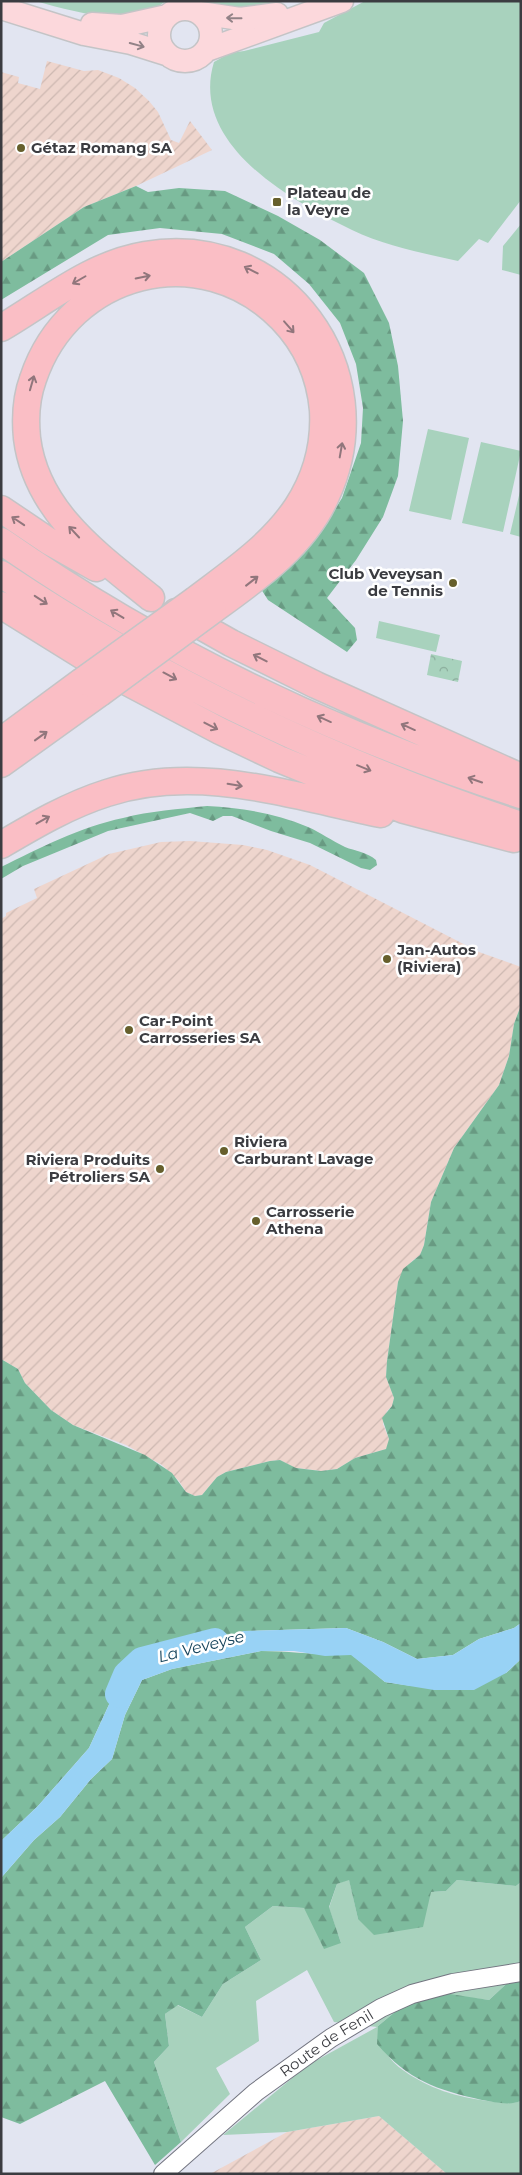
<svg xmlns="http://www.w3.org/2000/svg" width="522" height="2175" font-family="Montserrat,sans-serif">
<defs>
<pattern id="industrial-furrows" width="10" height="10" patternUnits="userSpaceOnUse" patternTransform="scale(1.25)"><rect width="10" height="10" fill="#eed5cd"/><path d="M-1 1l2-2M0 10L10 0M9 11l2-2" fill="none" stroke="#cdb8b1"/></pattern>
<pattern id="forest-firs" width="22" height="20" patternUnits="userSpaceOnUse" patternTransform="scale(1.25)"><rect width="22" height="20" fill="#7ebc9e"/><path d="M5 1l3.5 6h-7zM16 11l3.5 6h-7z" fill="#689a82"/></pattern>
<pattern id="park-crowns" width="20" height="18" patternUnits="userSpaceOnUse" patternTransform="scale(1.25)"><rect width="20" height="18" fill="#a8d2bd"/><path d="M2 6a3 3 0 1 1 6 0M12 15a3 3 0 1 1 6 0" fill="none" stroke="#8aac9b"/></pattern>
</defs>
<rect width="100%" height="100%" fill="#e2e5f1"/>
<path fill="url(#industrial-furrows)" d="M47,61L84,71L98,70L119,78L135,88L149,101L158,112L171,140L179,143L190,121L212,150L136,186L84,207L1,262V72L19,77L18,83L40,89Z
M190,841L243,845L267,850L310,865L479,952L521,967V1005L514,1024L509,1056L499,1085L454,1148L431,1202L424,1245L420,1255L412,1261L398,1282L387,1361L386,1377L394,1398L392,1406L387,1411L383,1424L389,1439L388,1445L386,1449L355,1458L337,1469L321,1471L306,1469L295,1468L280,1460L270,1461L226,1472L217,1477L202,1495L195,1496L186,1492L179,1481L162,1465L126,1445L73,1425L51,1410L25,1383L18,1369L1,1359V919L6,916V913L37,898L34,889L109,854L161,842Z
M379,2116L447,2174H210L287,2132Z"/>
<path fill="#a8d2bd" d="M35,1H166C129,29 76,12 35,1Z
M201,1H279L239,10Z
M365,1H521V200L488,243L479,239L458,261C422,253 385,246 352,230C291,201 189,144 214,62L230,53L244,51L319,32L324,23Z
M521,224V275L502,270L503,246Z
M428,429L469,438L451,520L409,511Z
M481,442L521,451L503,532L462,523Z
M521,487V537L510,534Z
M379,621L440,635L436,652L376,638Z
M349,1879L358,1919L431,1892L446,1891L457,1880L516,1886L521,1882V1975L515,1976L489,2000L464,1997L408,2001L378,2026C381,2036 384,2050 390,2058C397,2069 426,2085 438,2089C453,2096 507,2107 521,2101V2174H447L379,2116L287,2132L223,2135L308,2065L377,2027L334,2022L307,1970L256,2001L259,2041L216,2068L230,2094L181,2142L154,2062L169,2046L165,2014L177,2005L202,2017L223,1984L261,1960L245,1927L273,1906L304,1908L341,1943L329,1908L337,1884Z"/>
<path fill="url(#forest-firs)" d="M136,186L148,192L179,188L225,191L278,216L320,240L364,273L389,323L398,366L403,421L398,476L383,517L356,560L327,598L355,628L357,640L347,652L268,600L261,589L303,552L321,531L342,498L361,443L363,408L356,364L340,323L309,284L274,254L222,234L160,228L108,235L1,300V262L84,207Z
M207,806C242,808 275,813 308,827C320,832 332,841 345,847C355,851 367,852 376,860L377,865L370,870L361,868L310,843L271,831L232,816H223L213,821L190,813L108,831L23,866L1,879V867C40,848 80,827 123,818C150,811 179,809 207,806Z
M521,1005V1623L514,1628L479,1639L453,1655L417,1659L383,1642L346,1628L244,1631L118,1685L89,1748L38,1806L1,1841V1359L18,1369L25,1383L51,1410L73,1425L145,1455L172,1473L186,1492L195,1496L202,1495L217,1477L226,1472L270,1461L280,1460L296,1468L321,1471L337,1469L355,1458L386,1449L389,1439L382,1418L392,1406L394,1398L386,1377L387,1361L398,1282L403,1269L420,1255L424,1245L431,1202L454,1148L499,1085L509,1056L514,1024Z
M261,1651C291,1651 320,1656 351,1654L385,1682L412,1686L506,1673L521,1659V1882L516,1886L457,1880L446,1891L431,1892L423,1927L374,1935L358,1919L349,1880L337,1884L329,1907L341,1943L324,1949L304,1908L273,1906L245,1927L261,1960L223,1984L202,2017L178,2005L165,2014L169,2046L154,2062L181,2142L155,2165L105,2081L20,2124L1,2117V1878L34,1840L60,1817L91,1779L112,1759L125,1715L142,1680L172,1669Z
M521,1975V2101C509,2106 494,2102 482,2100C437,2090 408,2080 377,2044L378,2026L407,2002L437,1992L489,2000L515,1976Z"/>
<path fill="url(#park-crowns)" d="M431,654L462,661L458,682L427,675Z"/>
<path fill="#98d2f5" d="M521,1623V1659L506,1673L474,1690H434L385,1682L351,1655L325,1656L294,1651H261L172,1669L142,1680L125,1715L112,1759L91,1779L60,1817L34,1840L1,1878V1841L38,1806L89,1748L118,1685L133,1665L244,1631L346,1628L383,1642L417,1659L453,1655L479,1639L514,1628Z"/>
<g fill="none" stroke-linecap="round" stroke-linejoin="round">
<path stroke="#98d2f5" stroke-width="28" d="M119,1694L127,1675L142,1661L215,1642"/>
<defs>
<g id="minor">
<path id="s1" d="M163,2174L256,2092L331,2038L381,2008L412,1994L453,1983L521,1972"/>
</g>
<path id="major" d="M1,8L84,34L131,43L166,54
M159 35a26 26 0 1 1 52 0a26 26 0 1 1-52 0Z
M200,13L240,19L277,14
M92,24L122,26L167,16
M207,50L342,1"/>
<path id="highway" d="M1,328C47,301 91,264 145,255C283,231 384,371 326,496C304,546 256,579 213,610
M1,509L50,542L96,568
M1,541C159,651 337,736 521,795
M1,574C162,682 338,764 521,825
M151,598C98,555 36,512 27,438C25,418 26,398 33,379C69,271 201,236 282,319C306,344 320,376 323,410C325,445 316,478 297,507C271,546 232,572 195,600
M1,605L112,674L220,731L279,759L404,810L514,839
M176,612L231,643L316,685L521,777
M1,741L81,682
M1,764L100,693
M1,845C35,825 69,805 107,793C197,763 292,796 381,814"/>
</defs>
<use href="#minor" stroke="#737580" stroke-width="20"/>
<use href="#major" stroke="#c4c4c6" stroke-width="25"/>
<use href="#highway" stroke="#c4c4c6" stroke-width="29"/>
<use href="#minor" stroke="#fff" stroke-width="18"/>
<use href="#major" stroke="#fcd8dc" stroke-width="22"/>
<use href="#highway" stroke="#fabec5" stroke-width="26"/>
<defs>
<path id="highway-bridge" d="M81,682L195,600
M100,693L213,610"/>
</defs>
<use href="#highway-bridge" stroke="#c4c4c6" stroke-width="29" stroke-linecap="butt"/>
<use href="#highway-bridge" stroke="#fabec5" stroke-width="26"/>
</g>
<defs><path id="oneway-shaft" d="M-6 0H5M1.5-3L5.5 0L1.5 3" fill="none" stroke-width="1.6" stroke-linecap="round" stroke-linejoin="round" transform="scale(1.25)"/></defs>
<g stroke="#928287">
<use href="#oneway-shaft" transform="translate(234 18) rotate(-179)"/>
<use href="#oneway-shaft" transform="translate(137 45) rotate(15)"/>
</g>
<g stroke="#91767c">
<use href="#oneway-shaft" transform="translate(251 270) rotate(-153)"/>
<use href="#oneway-shaft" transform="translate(143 277) rotate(-12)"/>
<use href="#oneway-shaft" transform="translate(79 280) rotate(150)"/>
<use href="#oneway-shaft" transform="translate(289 327) rotate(49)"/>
<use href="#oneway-shaft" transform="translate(32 383) rotate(-74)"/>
<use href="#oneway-shaft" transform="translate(341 450) rotate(-80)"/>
<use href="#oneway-shaft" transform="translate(18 521) rotate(-146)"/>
<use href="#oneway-shaft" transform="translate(74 532) rotate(-133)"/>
<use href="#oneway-shaft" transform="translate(252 581) rotate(-38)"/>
<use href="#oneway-shaft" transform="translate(41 600) rotate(33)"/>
<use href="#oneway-shaft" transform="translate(117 614) rotate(-149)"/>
<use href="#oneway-shaft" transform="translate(260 658) rotate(-153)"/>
<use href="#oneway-shaft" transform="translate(170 676) rotate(28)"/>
<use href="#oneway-shaft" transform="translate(324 719) rotate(-156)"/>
<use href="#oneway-shaft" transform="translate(211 726) rotate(27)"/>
<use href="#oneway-shaft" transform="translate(408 727) rotate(-156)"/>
<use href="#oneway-shaft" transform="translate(41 736) rotate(-36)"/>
<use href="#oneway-shaft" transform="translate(364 768) rotate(22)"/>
<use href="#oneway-shaft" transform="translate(475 780) rotate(-161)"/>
<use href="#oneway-shaft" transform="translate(235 785) rotate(9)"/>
<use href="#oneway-shaft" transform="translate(43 820) rotate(-29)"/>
</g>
<g fill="#665f2c" stroke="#fff" stroke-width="2">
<circle cx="21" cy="148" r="5"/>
<rect x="272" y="197" width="10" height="10" rx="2.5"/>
<circle cx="453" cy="583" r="5"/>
<circle cx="387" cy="959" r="5"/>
<circle cx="129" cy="1030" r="5"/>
<circle cx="224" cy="1151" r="5"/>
<circle cx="160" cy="1169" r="5"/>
<circle cx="256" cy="1221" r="5"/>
</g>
<g text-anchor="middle" stroke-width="5" stroke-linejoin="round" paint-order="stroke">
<g font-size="15" font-weight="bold" fill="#3b3c41" stroke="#fff" text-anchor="start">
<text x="31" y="153">Gétaz Romang SA</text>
<text x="287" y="198">Plateau de<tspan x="287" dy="17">la Veyre</tspan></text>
<text x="443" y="579" text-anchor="end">Club Veveysan<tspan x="443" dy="17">de Tennis</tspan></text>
<text x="397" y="955">Jan-Autos<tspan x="397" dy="17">(Riviera)</tspan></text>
<text x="139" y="1026">Car-Point<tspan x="139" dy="17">Carrosseries SA</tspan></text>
<text x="234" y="1147">Riviera<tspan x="234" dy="17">Carburant Lavage</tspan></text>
<text x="150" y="1165" text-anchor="end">Riviera Produits<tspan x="150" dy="17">Pétroliers SA</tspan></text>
<text x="266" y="1217">Carrosserie<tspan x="266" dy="17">Athena</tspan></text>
</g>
<g font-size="15" fill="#3b3c41" stroke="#fff">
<text dy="5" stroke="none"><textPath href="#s1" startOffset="210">Route de Fenil</textPath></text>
</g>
<g font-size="16" font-style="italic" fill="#17455d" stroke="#fff">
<text transform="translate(201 1646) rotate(-14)" y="6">La Veveyse</text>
</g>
</g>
<rect width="522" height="2175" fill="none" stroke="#3b3c41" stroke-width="5"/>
</svg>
